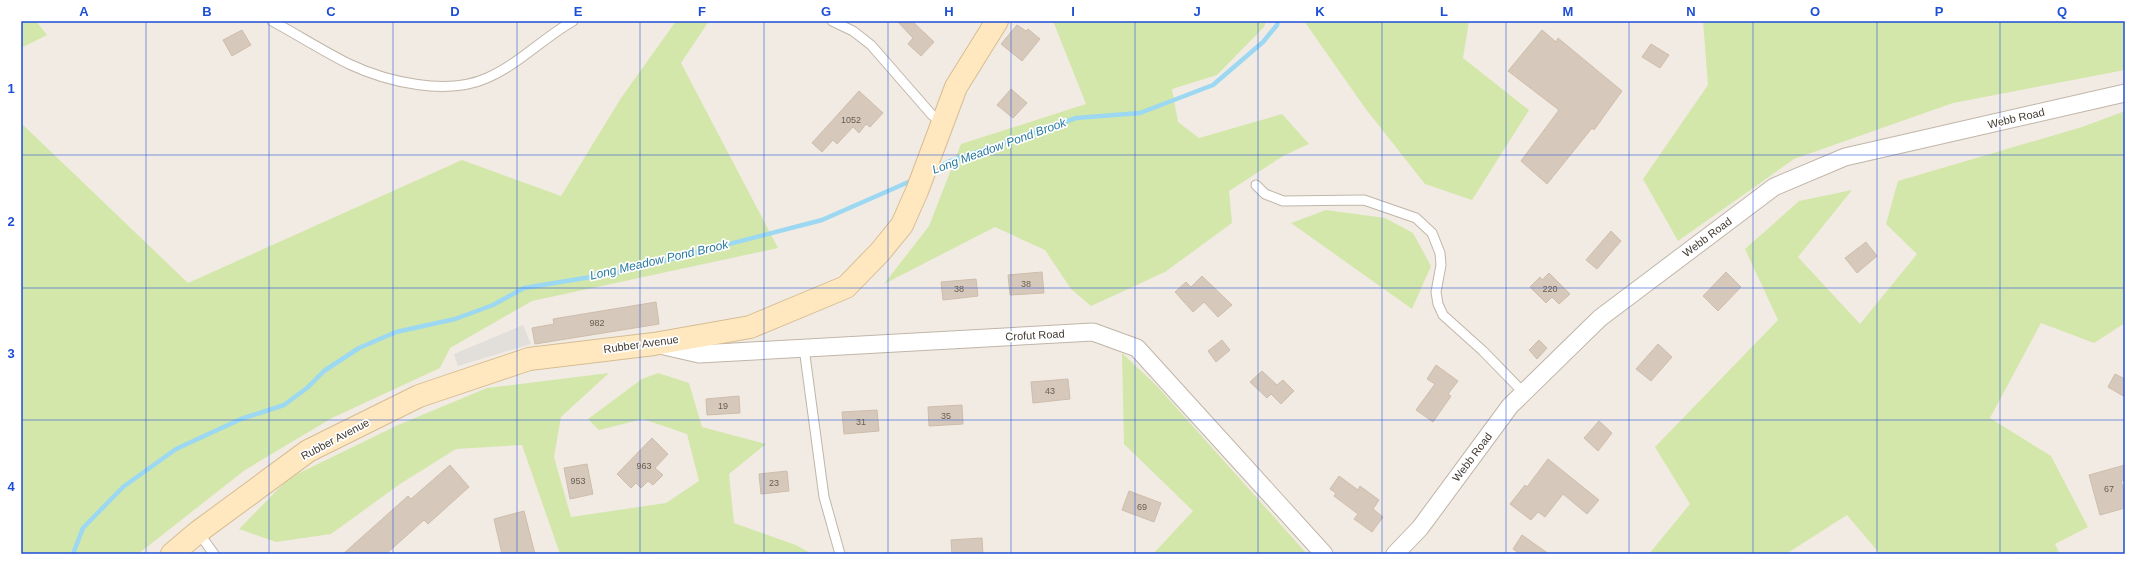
<svg xmlns="http://www.w3.org/2000/svg" width="2146" height="575" font-family="Arial,sans-serif">
<rect width="100%" height="100%" fill="#f2ebe3"/>
<path fill="#d3e7aa" d="M21,21H36L47,35L21,48Z
M676,21H709L681,63L778,248L532,301L450,348L440,368L332,418L245,470L138,554H21V123L188,283L462,160L561,196L621,98Z
M1053,21H1266L1264,27L1217,75L1172,89L1178,122L1199,138L1282,114L1309,144L1283,156L1229,191L1232,223L1165,272L1091,306L1071,289L1045,250L995,227L884,284L929,226L961,144L1086,104Z
M1304,21H1469L1463,58L1529,110L1472,200L1425,184L1365,108Z
M1703,21H2125V70L1953,103L1794,159L1678,241L1643,179L1708,85Z
M2125,111V323L2094,343L2041,323L1990,418L2051,456L2088,527L2055,544L2060,554H1880L1847,515L1786,554H1649L1690,504L1655,447L1778,320L1745,249L1799,201L1852,190L1798,257L1860,324L1917,254L1886,224L1898,181L2082,127Z
M1326,210L1385,218L1413,233L1431,266L1412,309L1291,223Z
M1122,353L1157,386L1307,554H1153L1193,511L1124,444Z
M609,373L561,417L554,457L571,517L666,503L699,481L687,434L643,419L599,430L588,419L642,379L658,373L689,383L702,427L766,444L729,474L734,523L796,545L812,554H560L522,445L456,449L400,484L331,534L276,542L239,529L289,478L398,425L487,388Z"/>
<path fill="#e2dfdb" d="M523,325L531,344L458,366L454,354Z"/>
<g fill="none" stroke-linecap="round" stroke-linejoin="round">
<path stroke="#9cd8f1" stroke-width="4.5" d="M932,170L948,162L1076,118L1140,113L1213,85L1263,42L1277,25L1278,21
M73,554L83,528L123,487L176,449L241,419L284,405L307,388L324,371L359,348L396,332L455,319L493,305L524,288L621,272L822,220L913,180"/>
</g>
<path fill="#d6c9bb" stroke="#cebdab" d="M897,21H912L934,42L921,56L908,44L913,38Z
M1017,25L1026,31L1028,29L1040,39L1022,61L1001,44Z
M242,30L251,45L232,56L223,40Z
M1542,30L1556,42L1558,38L1622,91L1594,130L1592,128L1547,184L1521,161L1559,110L1508,71Z
M1651,44L1669,55L1660,68L1642,57Z
M1011,89L1027,103L1013,118L997,105Z
M859,91L883,113L870,127L866,124L859,133L853,127L837,144L833,140L822,152L812,143Z
M1611,231L1621,241L1597,269L1586,260Z
M1866,242L1877,256L1857,273L1845,258Z
M1042,272L1044,293L1010,295L1008,275Z
M1726,272L1741,287L1718,311L1703,296Z
M1549,273L1570,294L1559,304L1552,297L1546,303L1530,287L1540,277L1542,280Z
M1202,276L1232,305L1218,317L1204,302L1193,312L1175,292L1186,282L1191,287Z
M976,279L978,296L943,300L941,282Z
M656,302L659,324L535,344L532,328L554,324L553,319Z
M1222,340L1230,350L1216,362L1208,351Z
M1539,340L1547,348L1537,359L1529,350Z
M1658,344L1672,357L1651,381L1636,369Z
M1436,365L1458,381L1448,394L1451,396L1433,422L1416,410L1435,384L1427,379Z
M1262,371L1277,385L1283,380L1294,391L1281,404L1271,394L1267,398L1250,382Z
M2115,374L2125,379V397L2108,387Z
M1068,379L1070,399L1033,403L1031,382Z
M739,396L740,413L707,415L706,399Z
M962,405L963,424L929,426L928,407Z
M877,410L879,431L844,434L842,412Z
M1599,421L1612,433L1598,451L1584,438Z
M652,438L668,454L655,468L663,475L653,485L648,481L641,488L636,483L631,488L617,474Z
M1548,459L1599,500L1587,514L1563,494L1545,517L1538,512L1531,520L1510,504L1525,485L1527,487Z
M587,464L593,494L570,499L564,468Z
M450,465L469,487L428,524L424,520L386,554H343L408,496L411,499Z
M2125,465V480L2121,481L2125,495V508L2100,515L2089,475Z
M787,471L789,491L761,494L759,474Z
M1339,476L1358,490L1360,486L1379,500L1373,509L1383,517L1372,532L1354,519L1358,514L1334,496L1336,493L1330,489Z
M1129,491L1161,503L1154,522L1122,510Z
M524,511L535,554H502L494,519Z
M1522,535L1549,554H1521L1513,549Z
M982,538L983,554H952L951,540Z"/>
<g fill="none" stroke-linecap="round" stroke-linejoin="round">
<defs>
<path id="lane" d="M272,21C298,35 323,51 349,64C387,82 447,96 487,78C519,64 543,38 573,21
M832,21L853,31L871,45L932,115L942,123
M1256,185L1265,194L1283,201L1364,200L1416,218L1432,233L1440,253L1441,265L1436,292L1438,304L1443,315L1483,351L1523,392
M804,348L824,497L840,554
M198,532L214,554"/>
<path id="street" d="M660,345L699,354L1093,332L1137,348L1324,554
M1395,554L1420,528L1510,406L1600,318L1774,187L1845,157L2125,93"/>
<path id="secondary" d="M172,554L198,532L308,451L419,396L529,359L654,344L750,327L846,287L880,252L902,225L917,191L956,87L997,21"/>
</defs>
<use href="#lane" stroke="#c0b5a8" stroke-width="11"/>
<use href="#street" stroke="#c0b5a8" stroke-width="19"/>
<use href="#secondary" stroke="#d6bd93" stroke-width="24"/>
<use href="#lane" stroke="#fff" stroke-width="9"/>
<use href="#street" stroke="#fff" stroke-width="17"/>
<use href="#secondary" stroke="#ffe8bf" stroke-width="22"/>
</g>
<path fill="none" stroke="#1d4ed8" stroke-width="1" stroke-opacity="0.55" d="M146,21V554M269,21V554M393,21V554M517,21V554M640,21V554M764,21V554M888,21V554M1011,21V554M1135,21V554M1258,21V554M1382,21V554M1506,21V554M1629,21V554M1753,21V554M1877,21V554M2000,21V554M21,155H2125M21,288H2125M21,420H2125"/>
<g text-anchor="middle" stroke-width="3.5" stroke-linejoin="round" paint-order="stroke">
<g font-size="9" fill="#685e55">
<text x="851" y="123">1052</text>
<text x="1026" y="287">38</text>
<text x="959" y="292">38</text>
<text x="1550" y="292">220</text>
<text x="597" y="326">982</text>
<text x="1050" y="394">43</text>
<text x="723" y="409">19</text>
<text x="946" y="419">35</text>
<text x="861" y="425">31</text>
<text x="644" y="469">963</text>
<text x="578" y="484">953</text>
<text x="774" y="486">23</text>
<text x="2109" y="492">67</text>
<text x="1142" y="510">69</text>
</g>
<g font-size="11" fill="#433b33" stroke="#fff">
<text transform="translate(2016 118) rotate(-13)" y="4">Webb Road</text>
<text transform="translate(1707 237) rotate(-37)" y="4">Webb Road</text>
<text transform="translate(1035 335) rotate(-3)" y="4">Crofut Road</text>
<text transform="translate(641 344) rotate(-8)" y="4">Rubber Avenue</text>
<text transform="translate(335 439) rotate(-28)" y="4">Rubber Avenue</text>
<text transform="translate(1472 457) rotate(-53)" y="4">Webb Road</text>
</g>
<g font-size="12" font-style="italic" fill="#287ba0" stroke="#fff">
<text transform="translate(999 146) rotate(-20)" y="4">Long Meadow Pond Brook</text>
<text transform="translate(659 260) rotate(-13)" y="4">Long Meadow Pond Brook</text>
</g>
</g>
<rect width="2146" height="575" fill="none" stroke="#ffffff" stroke-width="44"/>
<rect x="22" y="22" width="2102" height="531" fill="none" stroke="#1d4ed8" stroke-width="1.5"/>
<g font-size="13" text-anchor="middle" font-weight="bold" fill="#1d4ed8">
<text x="84" y="16">A</text>
<text x="207" y="16">B</text>
<text x="331" y="16">C</text>
<text x="455" y="16">D</text>
<text x="578" y="16">E</text>
<text x="702" y="16">F</text>
<text x="826" y="16">G</text>
<text x="949" y="16">H</text>
<text x="1073" y="16">I</text>
<text x="1197" y="16">J</text>
<text x="1320" y="16">K</text>
<text x="1444" y="16">L</text>
<text x="1568" y="16">M</text>
<text x="1691" y="16">N</text>
<text x="1815" y="16">O</text>
<text x="1939" y="16">P</text>
<text x="2062" y="16">Q</text>
<text x="11" y="93">1</text>
<text x="11" y="226">2</text>
<text x="11" y="358">3</text>
<text x="11" y="491">4</text>
</g>
</svg>
